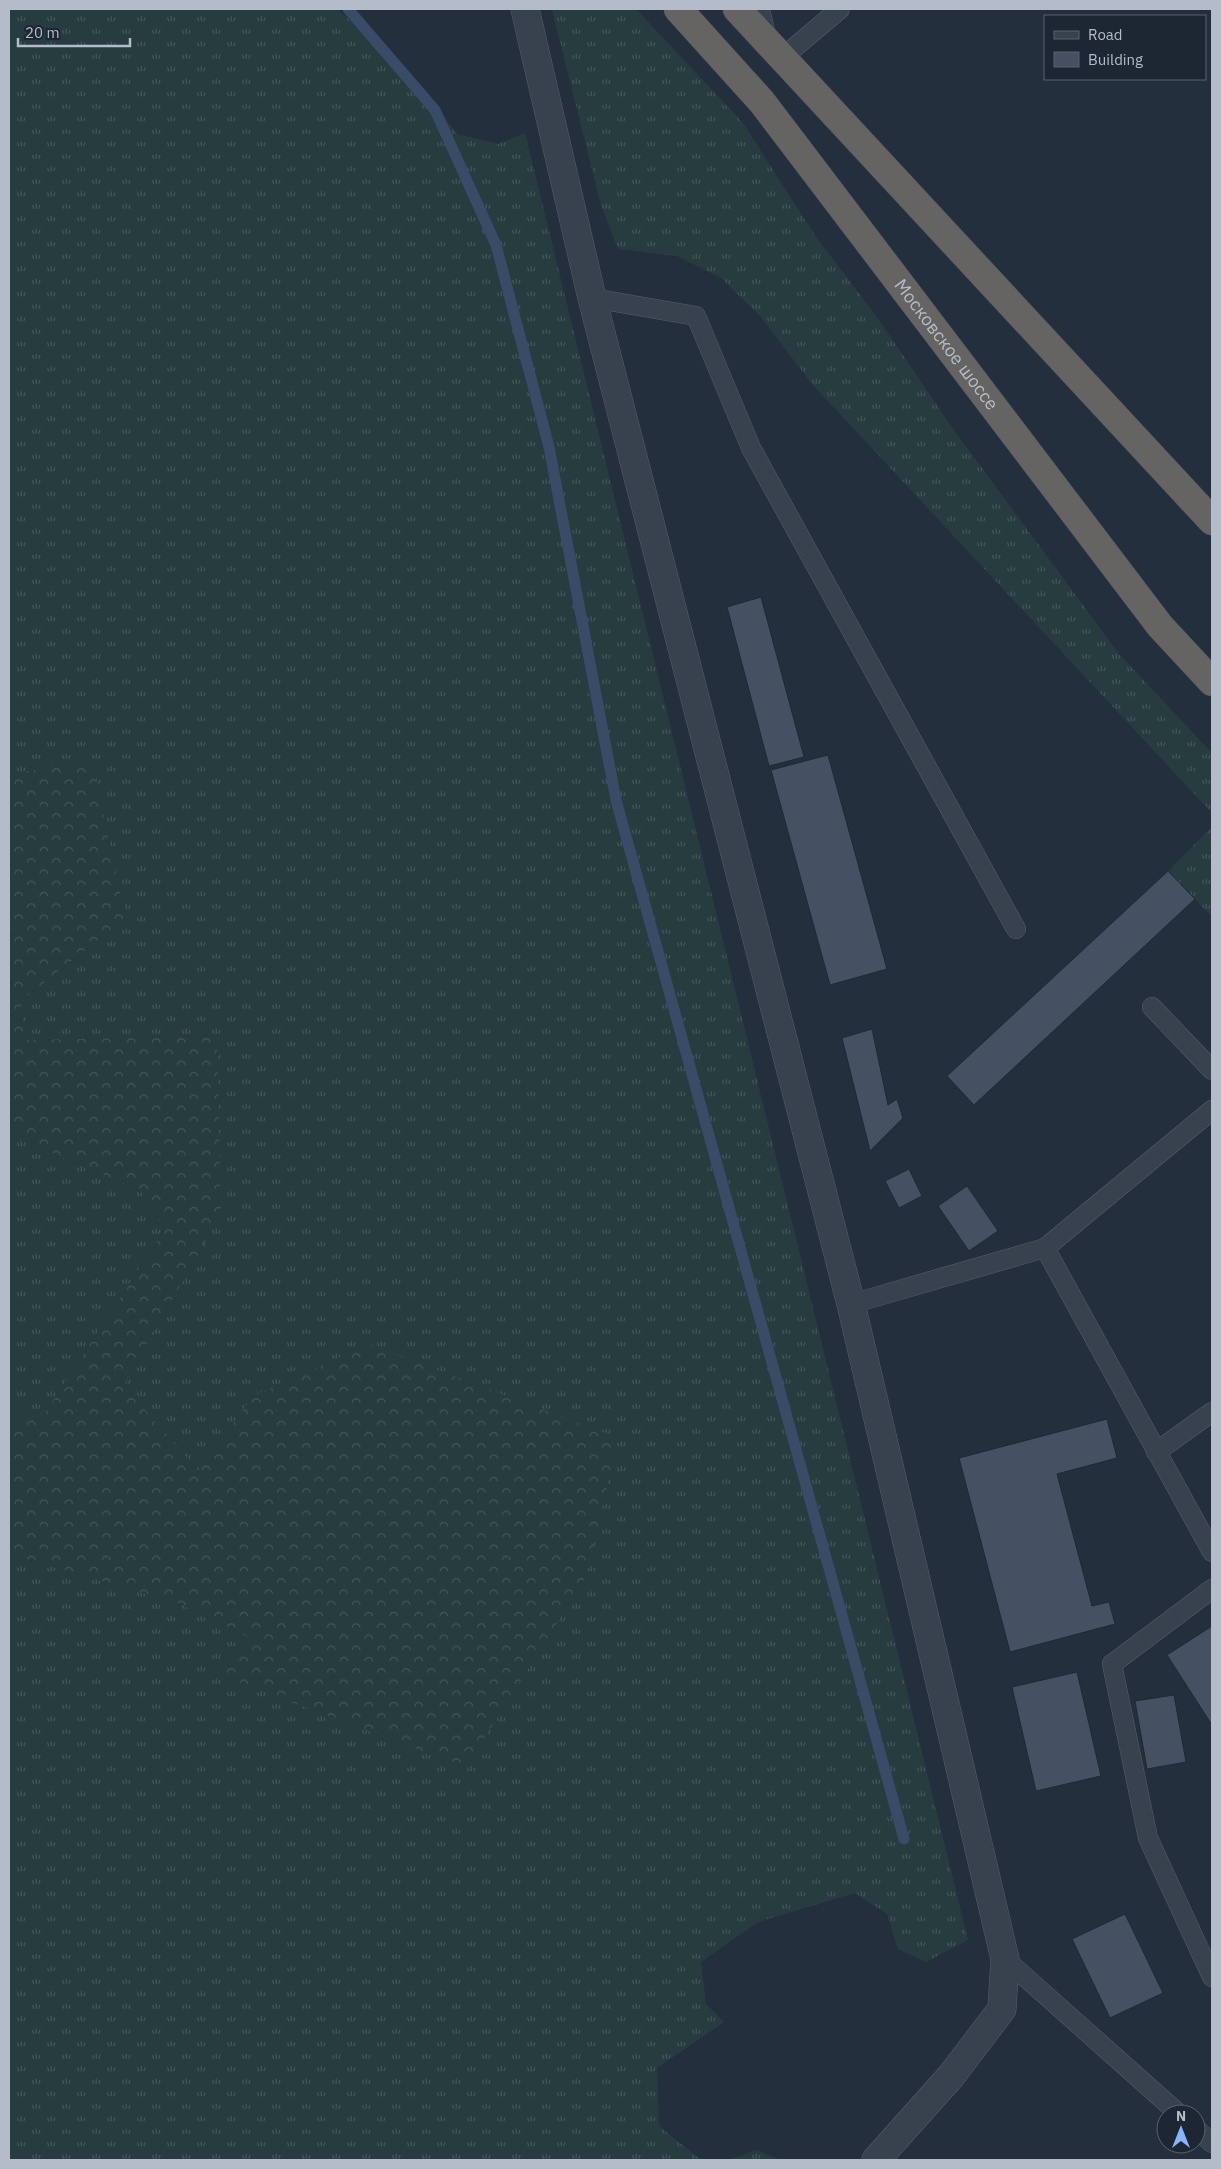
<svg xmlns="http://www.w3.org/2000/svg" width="1221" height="2169" font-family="'IBM Plex Sans',sans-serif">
<defs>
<pattern id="grass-tufts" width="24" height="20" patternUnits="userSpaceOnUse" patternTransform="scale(1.25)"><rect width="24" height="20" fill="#263c3f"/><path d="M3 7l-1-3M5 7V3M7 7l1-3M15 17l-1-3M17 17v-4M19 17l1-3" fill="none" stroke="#435659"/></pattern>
<pattern id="forest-crowns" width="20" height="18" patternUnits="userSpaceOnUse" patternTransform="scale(1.25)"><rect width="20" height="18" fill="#263c3f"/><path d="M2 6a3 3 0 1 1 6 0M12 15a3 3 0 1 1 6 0" fill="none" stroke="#435659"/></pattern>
</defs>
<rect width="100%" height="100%" fill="#242f3e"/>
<path fill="url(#grass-tufts)" d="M9,9H337L411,73L457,134L498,144L525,133L968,1940L926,1962L898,1949L887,1914L855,1893L758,1922L701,1962L706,2004L724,2022L657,2068L659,2126L701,2160H9V1554L180,1604L250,1638L219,1675L618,1439L468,1383L253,1396L198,1471L124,1385L220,1214L217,1036L24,1040L21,1001L126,918L92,761L9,774Z
M552,9H636L743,123L816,237L877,317L951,426L1119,654L1212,753V813L812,384L761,317L721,278L677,256L618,249L601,205Z
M1212,827V917L1168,871Z
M9,1135L140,1190L165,1229L45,1413L9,1415Z
M757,2150L780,2160H728Z"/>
<path fill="url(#forest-crowns)" d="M92,761L126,918L21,1001L24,1040L217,1036L221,1214L124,1385L198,1471L253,1396L369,1344L618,1438L586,1577L466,1767L218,1675L250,1638L180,1604L9,1554V1415L45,1413L165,1229L140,1190L9,1135V774Z"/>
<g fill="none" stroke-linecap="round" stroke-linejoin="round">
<path stroke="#394c67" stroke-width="11" d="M348,9L435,110L496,245L549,447L616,800L904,1839"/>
</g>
<path fill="#455162" stroke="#1f2835" d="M761,597L804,757L769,766L727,607Z
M828,755L887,969L830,985L771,770Z
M1168,871L1195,899L974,1105L947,1076Z
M872,1029L888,1105L897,1099L903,1118L870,1151L842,1038Z
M909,1169L922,1196L899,1208L885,1181Z
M967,1186L998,1231L969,1251L938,1206Z
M1107,1419L1117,1458L1057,1474L1092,1606L1109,1602L1115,1624L1010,1652L959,1458Z
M1212,1626V1725L1167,1655Z
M1077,1672L1101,1776L1036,1791L1012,1687Z
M1174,1695L1186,1762L1147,1769L1135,1701Z
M1125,1914L1163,1993L1110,2018L1072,1939Z"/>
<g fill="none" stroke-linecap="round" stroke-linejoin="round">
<defs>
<path id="service" d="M760,9L767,39
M782,58L840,9
M592,298L696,316L751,448L1016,929
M1152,1007L1212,1070
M1045,1248L1212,1552
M851,1304L1045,1248L1212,1110
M1156,1452L1212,1412
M1212,1589L1112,1664L1148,1838L1212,1977
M1005,1959L1179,2114
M1196,2129L1212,2143"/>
<path id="minor" d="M525,9L592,298L851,1304L1005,1959L1002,2009L951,2076L876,2160"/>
<g id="trunk">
<path id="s1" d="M678,9L762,102L1160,626L1212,682"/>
<path d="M737,9L1212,521"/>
</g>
</defs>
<use href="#service" stroke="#565f6c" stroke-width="20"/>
<use href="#minor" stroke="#565f6c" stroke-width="29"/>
<use href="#trunk" stroke="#434c59" stroke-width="29"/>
<use href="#service" stroke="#38414e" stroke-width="19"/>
<use href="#minor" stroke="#38414e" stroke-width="28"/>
<use href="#trunk" stroke="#656462" stroke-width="28"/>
</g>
<g text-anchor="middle" stroke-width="4" stroke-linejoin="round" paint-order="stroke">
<g font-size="18" fill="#b4bcc9" stroke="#1d2633">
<text dy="6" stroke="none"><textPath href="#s1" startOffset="430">Московское шоссе</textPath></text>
</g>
</g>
<rect width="1221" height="2169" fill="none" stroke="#b4bcc9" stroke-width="20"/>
<rect x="1044" y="15" width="162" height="65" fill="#1d2633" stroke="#59626f"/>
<rect x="1054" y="31" width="25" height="8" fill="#38414e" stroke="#59626f"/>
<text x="1088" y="40" font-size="15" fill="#b4bcc9">Road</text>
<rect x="1054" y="52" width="25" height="15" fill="#455162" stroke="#59626f"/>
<text x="1088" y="65" font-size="15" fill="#b4bcc9">Building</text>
<g transform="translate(1181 2129)"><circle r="24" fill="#1d2633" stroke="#59626f"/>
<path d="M0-4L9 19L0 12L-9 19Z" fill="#8ab4f8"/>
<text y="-8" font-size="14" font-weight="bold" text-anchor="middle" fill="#b4bcc9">N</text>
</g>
<path d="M18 38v8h112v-8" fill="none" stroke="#b4bcc9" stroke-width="2.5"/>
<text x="25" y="38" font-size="15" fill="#b4bcc9" stroke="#1d2633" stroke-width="4" paint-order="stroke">20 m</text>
</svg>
